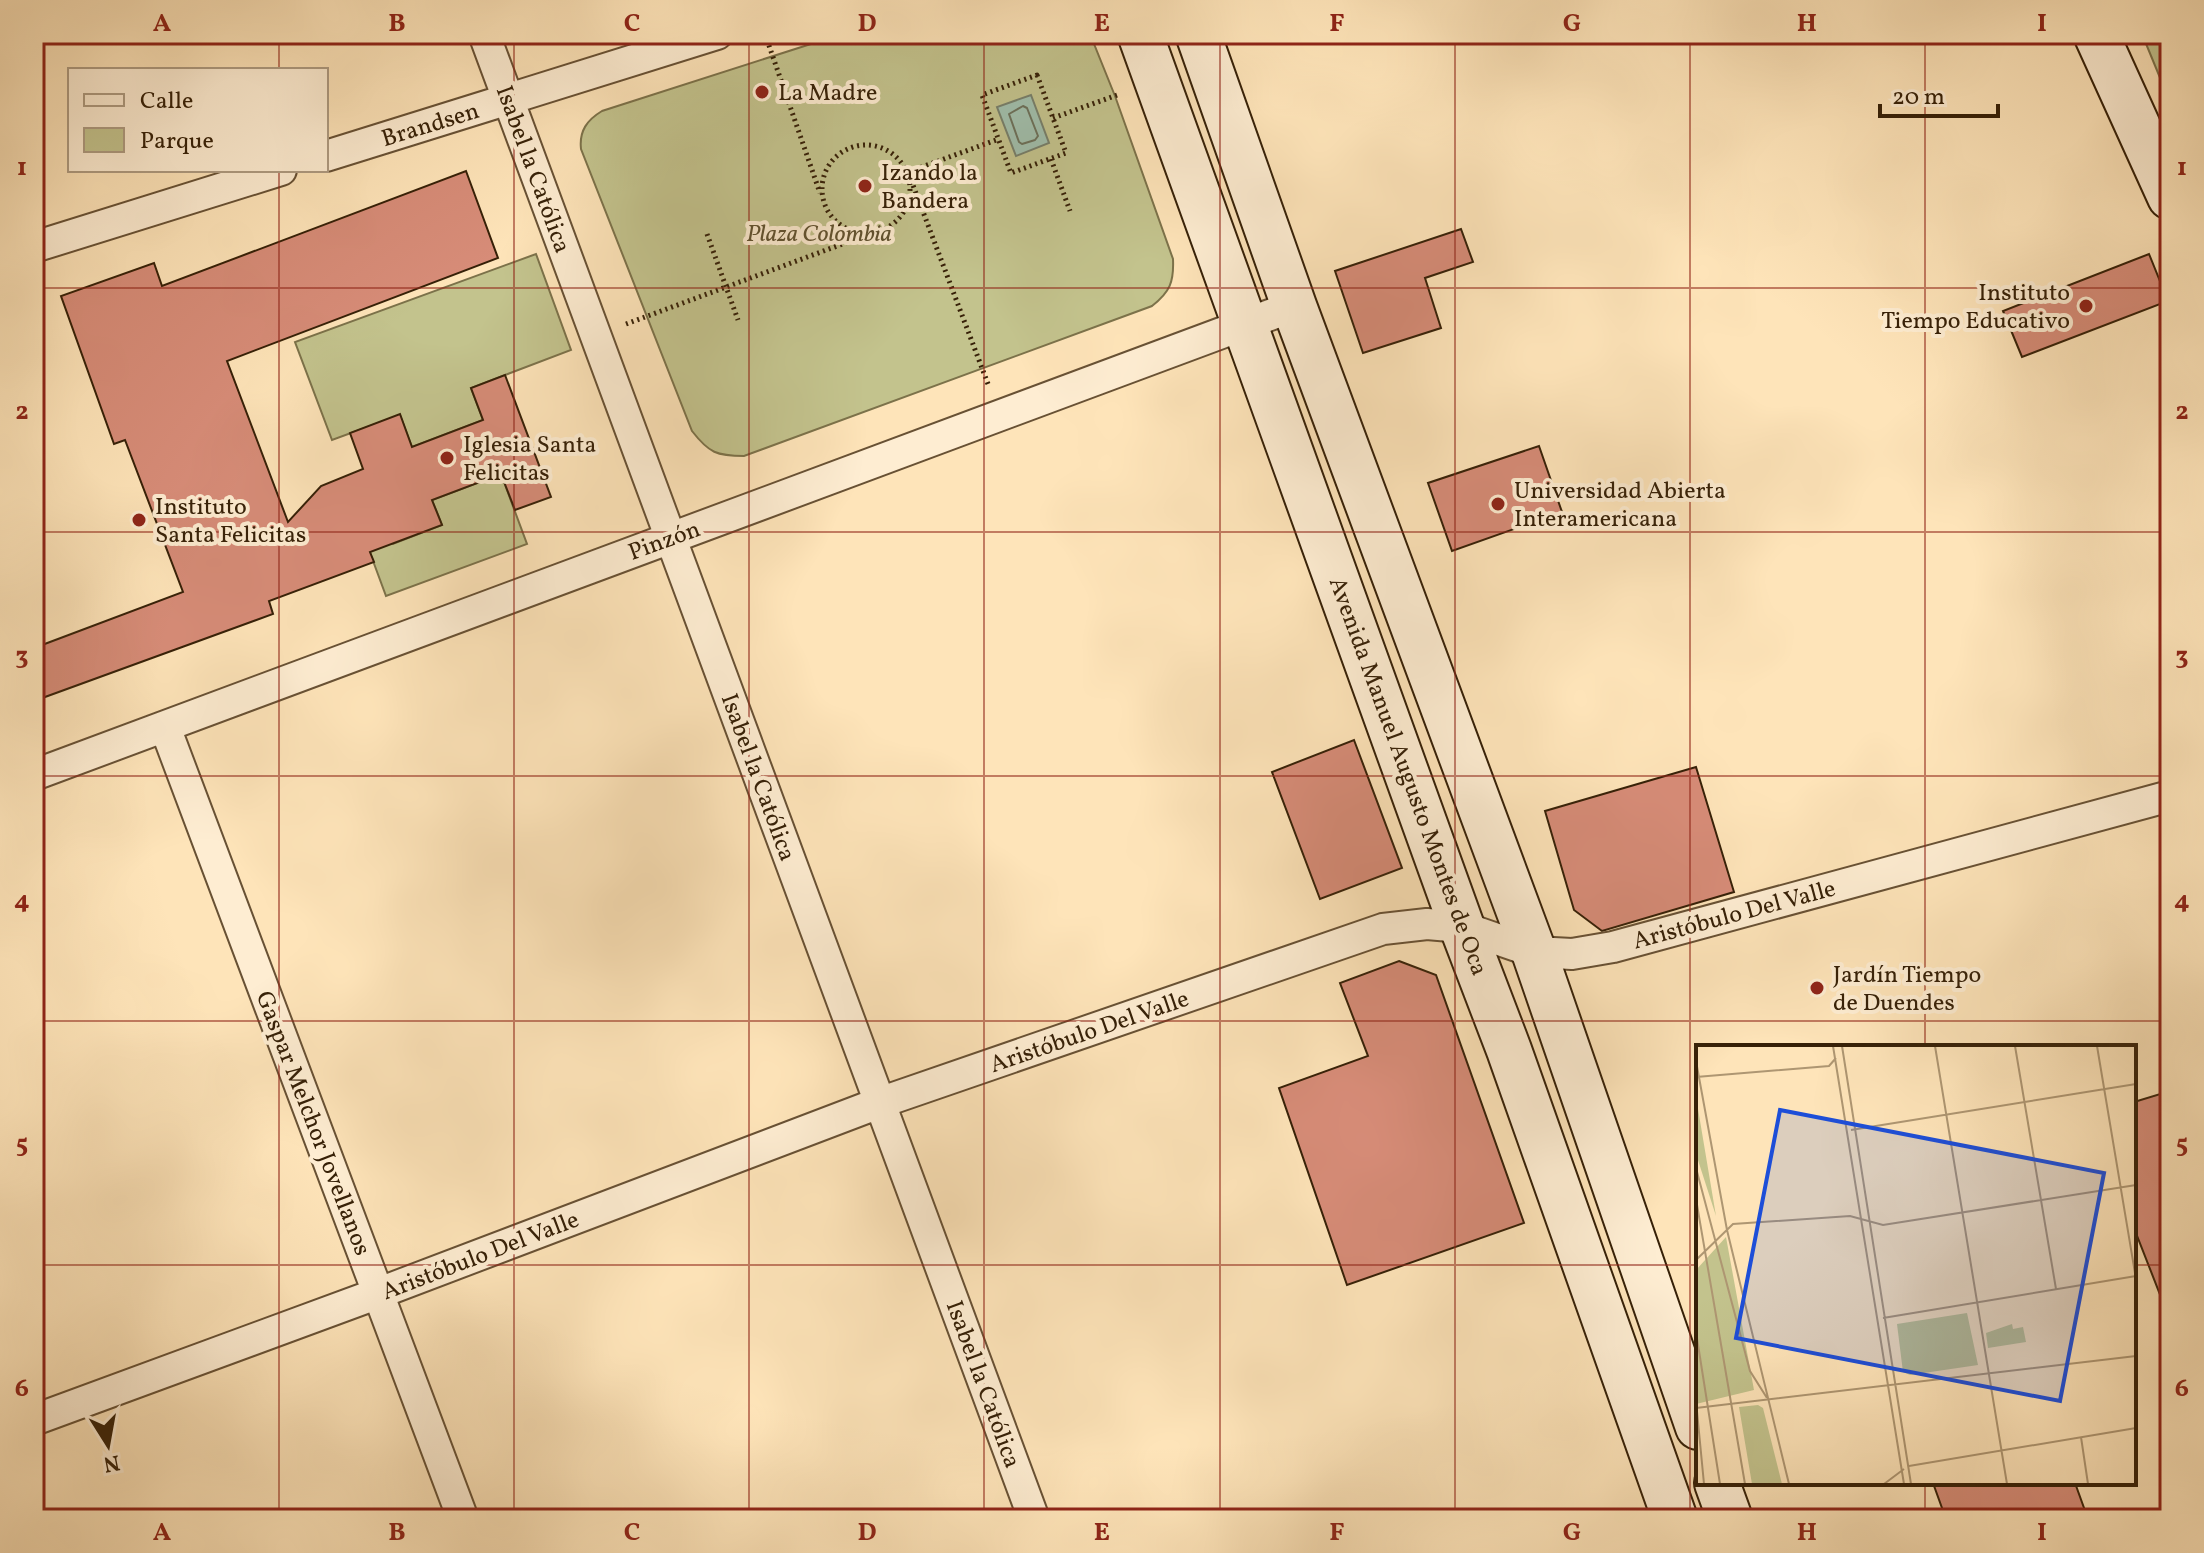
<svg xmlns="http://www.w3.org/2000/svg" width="2204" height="1553" font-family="Vollkorn,serif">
<rect width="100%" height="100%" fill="#fee4b9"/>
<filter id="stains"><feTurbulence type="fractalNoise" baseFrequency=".0025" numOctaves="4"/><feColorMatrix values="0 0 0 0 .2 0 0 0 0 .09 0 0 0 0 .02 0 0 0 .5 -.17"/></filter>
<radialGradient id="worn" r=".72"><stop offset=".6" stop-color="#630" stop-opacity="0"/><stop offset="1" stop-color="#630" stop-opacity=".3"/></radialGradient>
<path fill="#c3c38d" stroke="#7c724a" stroke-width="2" d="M842,34H1090L1115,96L1173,259C1174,282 1170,292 1152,306L744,456C717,456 709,453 692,431L581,149C579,131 587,120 602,111Z
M2142,34H2170V102Z
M536,254L571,350L471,388L483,420L412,447L400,415L332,440L295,342Z
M501,474L527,544L386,596L359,523L393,544L442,525L432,500Z"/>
<path fill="#a0bfad" stroke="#767f6b" stroke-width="2" d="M1031,95L1049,143L1016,156L997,107Z"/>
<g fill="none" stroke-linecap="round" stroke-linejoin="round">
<path stroke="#6b705a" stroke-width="2" d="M1023,106L1027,108L1038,136L1035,140L1022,144L1019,142L1009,114Z"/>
</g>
<path fill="#d78c78" stroke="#362007" stroke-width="2" d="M466,171L498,258L227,361L288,522L321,486L363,469L350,433L400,414L412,447L483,420L471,388L505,375L551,497L515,510L501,474L432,500L442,525L370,552L374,562L269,601L273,614L34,701V648L183,592L125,440L114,444L61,296L154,263L162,286Z
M1461,229L1473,262L1425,278L1441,328L1363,353L1335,271Z
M2149,254L2168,301L2022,357L2003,311Z
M1539,446L1562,512L1452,551L1428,483Z
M1354,740L1402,868L1320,899L1272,772Z
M1696,767L1734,892L1602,931L1574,910L1545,811Z
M1399,961L1436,975L1524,1223L1347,1285L1279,1088L1368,1056L1340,983Z
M2170,1091V1314L2168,1315L2134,1228V1102Z
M1933,1483H2075L2088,1519H1946Z"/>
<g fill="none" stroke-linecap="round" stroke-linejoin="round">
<defs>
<path id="street" d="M484,34L1034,1519
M326,156L717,34
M34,247L281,170
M165,727L463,1519
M34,775L1294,306
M34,1420L379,1293L879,1103L1383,929L1427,924L1462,927L1534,952L1572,954L1613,947L2170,796"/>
<path id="secondary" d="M1140,34L1462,927L1509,1050L1675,1519
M1198,34L1294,306L1534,952L1698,1427
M2096,34L2170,197
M1717,1483L1730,1519"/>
</defs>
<use href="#street" stroke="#685134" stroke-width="34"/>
<use href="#secondary" stroke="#362007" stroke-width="48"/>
<path stroke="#362007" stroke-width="5" stroke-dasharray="2 4" stroke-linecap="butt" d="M765,34L820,193
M1037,75L1066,153L1011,173L982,95Z
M1053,118L1120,94
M822 189a44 44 0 1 1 88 0a44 44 0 1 1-88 0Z
M1051,159L1070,211
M707,234L738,320
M626,324L875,232
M988,384L908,172L999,139"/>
<use href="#street" stroke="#feedd2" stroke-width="30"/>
<use href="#secondary" stroke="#feedd2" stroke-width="44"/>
</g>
<path fill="none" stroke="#8f2418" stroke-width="2" stroke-opacity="0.55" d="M279,34V70M514,34V1519M749,34V1519M984,34V1519M1220,34V1519M1455,34V1519M1690,34V1519M1925,34V1047M279,170V1519M34,288H2170M34,532H2170M34,776H2170M34,1021H2170M34,1265H1698M2134,1265H2170M1925,1483V1519"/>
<g fill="#8f2418" stroke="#feedd2" stroke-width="3">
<circle cx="762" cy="92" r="8"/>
<circle cx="865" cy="186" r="8"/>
<circle cx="2086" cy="306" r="8"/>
<circle cx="447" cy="458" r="8"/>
<circle cx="1498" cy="504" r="8"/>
<circle cx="139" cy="520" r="8"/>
<circle cx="1817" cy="988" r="8"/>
</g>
<g text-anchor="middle" stroke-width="8" stroke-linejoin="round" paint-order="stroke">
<g font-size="24" fill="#362007" stroke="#feedd2" text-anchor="start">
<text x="778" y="100">La Madre</text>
<text x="881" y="180">Izando la<tspan x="881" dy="28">Bandera</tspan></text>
<text x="2070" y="300" text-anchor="end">Instituto<tspan x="2070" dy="28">Tiempo Educativo</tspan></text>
<text x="463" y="452">Iglesia Santa<tspan x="463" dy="28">Felicitas</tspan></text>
<text x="1514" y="498">Universidad Abierta<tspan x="1514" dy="28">Interamericana</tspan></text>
<text x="155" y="514">Instituto<tspan x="155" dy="28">Santa Felicitas</tspan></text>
<text x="1833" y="982">Jardín Tiempo<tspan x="1833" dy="28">de Duendes</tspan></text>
</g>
<g font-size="24" fill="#362007" stroke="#feedd2">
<text transform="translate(430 124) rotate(-17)" y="8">Brandsen</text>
<text transform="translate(534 169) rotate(70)" y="8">Isabel la Católica</text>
<text transform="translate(664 540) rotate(-20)" y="8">Pinzón</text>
<text transform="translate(1409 776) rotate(70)" y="8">Avenida Manuel Augusto Montes de Oca</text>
<text transform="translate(759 777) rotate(70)" y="8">Isabel la Católica</text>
<text transform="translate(1734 914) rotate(-15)" y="8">Aristóbulo Del Valle</text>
<text transform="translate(1089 1031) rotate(-19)" y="8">Aristóbulo Del Valle</text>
<text transform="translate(314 1123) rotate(69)" y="8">Gaspar Melchor Jovellanos</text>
<text transform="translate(480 1255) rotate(-21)" y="8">Aristóbulo Del Valle</text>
<text transform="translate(984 1384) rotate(70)" y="8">Isabel la Católica</text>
</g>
<g font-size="24" font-style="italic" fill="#60512f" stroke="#feedd2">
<text x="819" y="241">Plaza Colombia</text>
</g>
</g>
<g transform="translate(1696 1045)">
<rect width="440" height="440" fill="#fee4b9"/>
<path d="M0,52L20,171L0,109ZM30,192L58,345L0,359V225ZM271,268L282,320L214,330L207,327L201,279ZM316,279L317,284L327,282L330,297L292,303L290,288ZM62,360L67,363L86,439H56L43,362Z" fill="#c3c38d"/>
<path fill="none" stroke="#ae9672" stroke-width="2" d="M137,1L208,439M146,1L215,439M239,1L311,439M319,1L360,244M401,1L440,234M0,16L31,185L93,439M0,32L133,21L140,13M155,85L440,39M0,123L54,326L71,353M0,154L49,439M0,215L37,179L154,171L187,180L440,140M187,273L440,231M0,287L24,439M0,356L8,439M0,363L440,311M385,392L392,439M213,421L440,383M188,439L208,424"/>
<path fill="#1d4ed8" fill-opacity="0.15" stroke="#1d4ed8" stroke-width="4" d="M84,65L408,128L364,356L40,293Z"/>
<rect width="440" height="440" fill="none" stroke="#362007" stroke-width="4"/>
</g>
<rect width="2204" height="1553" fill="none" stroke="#fee4b9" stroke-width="88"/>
<rect x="68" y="68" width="260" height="104" fill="#feedd2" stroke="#ae9b81" stroke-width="2"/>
<rect x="84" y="94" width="40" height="12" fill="#feedd2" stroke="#ae9b81" stroke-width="2"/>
<text x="140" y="108" font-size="24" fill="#362007">Calle</text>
<rect x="84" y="128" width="40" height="24" fill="#c3c38d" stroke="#ae9b81" stroke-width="2"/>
<text x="140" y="148" font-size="24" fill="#362007">Parque</text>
<g transform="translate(108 1445) rotate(169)" stroke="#feedd2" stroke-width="6" paint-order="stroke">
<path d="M0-6L14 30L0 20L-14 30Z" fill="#362007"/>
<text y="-12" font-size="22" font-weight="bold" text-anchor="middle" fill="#362007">N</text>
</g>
<path d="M1880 104v12h118v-12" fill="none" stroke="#362007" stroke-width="4"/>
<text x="1892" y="104" font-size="24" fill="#362007" stroke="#feedd2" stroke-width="6" paint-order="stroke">20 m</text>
<rect x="44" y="44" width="2116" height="1465" fill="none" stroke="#8f2418" stroke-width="3"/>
<g font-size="26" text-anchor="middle" font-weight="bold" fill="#8f2418">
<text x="162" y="31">A</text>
<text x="397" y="31">B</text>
<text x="632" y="31">C</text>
<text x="867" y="31">D</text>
<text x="1102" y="31">E</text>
<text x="1337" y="31">F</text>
<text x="1572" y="31">G</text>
<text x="1807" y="31">H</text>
<text x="2042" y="31">I</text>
<text x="22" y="175">1</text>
<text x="2182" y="175">1</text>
<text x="22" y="419">2</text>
<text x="2182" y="419">2</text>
<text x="22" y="664">3</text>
<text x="2182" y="664">3</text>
<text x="22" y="908">4</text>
<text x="2182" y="908">4</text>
<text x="22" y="1152">5</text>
<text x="2182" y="1152">5</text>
<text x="22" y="1396">6</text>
<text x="2182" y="1396">6</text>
<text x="162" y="1540">A</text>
<text x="397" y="1540">B</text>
<text x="632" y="1540">C</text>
<text x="867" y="1540">D</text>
<text x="1102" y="1540">E</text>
<text x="1337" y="1540">F</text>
<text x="1572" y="1540">G</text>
<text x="1807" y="1540">H</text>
<text x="2042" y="1540">I</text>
</g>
<rect width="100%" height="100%" filter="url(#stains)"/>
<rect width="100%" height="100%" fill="url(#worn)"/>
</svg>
